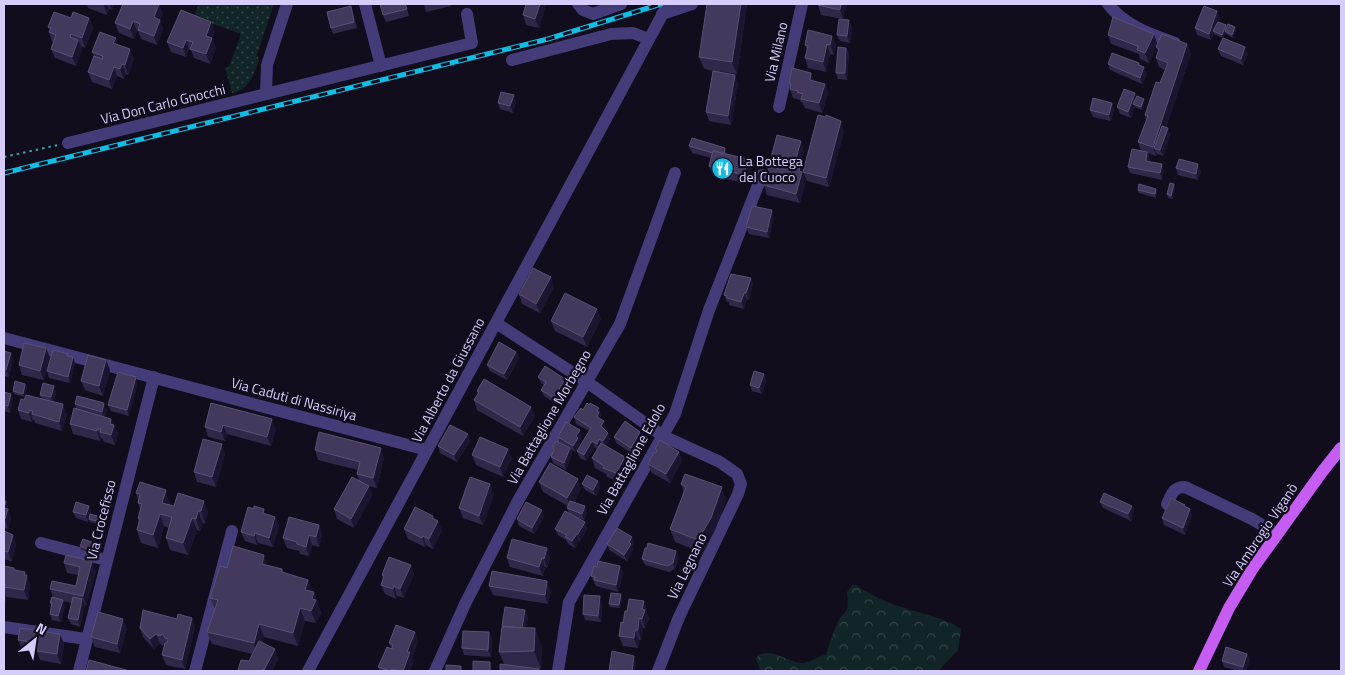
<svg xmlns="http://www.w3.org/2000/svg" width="1345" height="675" font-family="'Titillium Web',sans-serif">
<defs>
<pattern id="grass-dots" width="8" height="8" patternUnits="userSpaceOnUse" patternTransform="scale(1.25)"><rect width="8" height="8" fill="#112526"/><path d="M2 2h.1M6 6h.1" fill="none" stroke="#334346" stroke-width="1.8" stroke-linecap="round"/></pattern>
<pattern id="forest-crowns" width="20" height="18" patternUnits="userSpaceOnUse" patternTransform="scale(1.25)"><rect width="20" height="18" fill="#112526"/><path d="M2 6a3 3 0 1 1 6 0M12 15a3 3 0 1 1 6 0" fill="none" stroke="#334346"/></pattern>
</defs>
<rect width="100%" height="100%" fill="#110d1d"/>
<path fill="url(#grass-dots)" d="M199,4H274L257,55L259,60C253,76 250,89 232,93L225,68L229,67L241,34L194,17Z"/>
<path fill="url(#forest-crowns)" d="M853,584C867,591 881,601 895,605C917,613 941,616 961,629L958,650L938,671L760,670L756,658C769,645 785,661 800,663C809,664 817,656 826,655C829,645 832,634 837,624C845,607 850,616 847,592Z"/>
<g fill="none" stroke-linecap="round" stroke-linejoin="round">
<path stroke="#36a4a6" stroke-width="2" stroke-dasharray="2.5 4" stroke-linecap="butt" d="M4,157L58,145"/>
<path stroke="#433c78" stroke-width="12" d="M365,4L381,66
M578,4L583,10L593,14L621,4
M1108,4C1125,26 1150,34 1175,43
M662,14L692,4
M512,60L611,34L633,33L649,39
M266,94L267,65L287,4
M779,107L802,4
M68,143L472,43L467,14
M496,323L587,382L663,436L720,462L737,474L741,484L738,494L679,617L658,671
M4,338L427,450
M1170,507L1167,504C1172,494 1173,487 1185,487L1252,519L1277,534
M41,543L106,560
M4,627L86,639
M79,671L154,377
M195,671L232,531
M308,671L668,4
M435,671L465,604L519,499L620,324L675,173
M558,671L569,602L675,414L709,310L762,175"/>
<path stroke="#c65df2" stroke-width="12" d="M1199,671L1229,608L1253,568L1322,472L1341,448"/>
<defs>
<path id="rail" d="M4,173L548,39L661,4"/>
</defs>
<use href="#rail" stroke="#11bde3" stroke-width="5"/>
<use href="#rail" stroke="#110d1d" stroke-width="3" stroke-dasharray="9" stroke-linecap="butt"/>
</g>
<path fill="#302749" d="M87,4H114L112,10L109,9L107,15L88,8Z
M406,4L409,16L386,22L383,15Z
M424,4H450L451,6L426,12Z
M526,4H546L539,28L526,25L523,15Z
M747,4L737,74L717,71L735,75L738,84L731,125L709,121L706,112L713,71L704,69L699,57Z
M818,4H847L843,19L821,15L818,5Z
M163,13L160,20L163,29L157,45L141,39L138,31H137L134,39L119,33L115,23Z
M353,13L357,28L333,34L331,28Z
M1220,17L1218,22L1226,25L1227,27L1236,30L1233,38L1226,34L1225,33L1223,38L1214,34V32L1211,40L1197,35L1195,28Z
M71,18H89L93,28L85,48L81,46L82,49L76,66L55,58L51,49L54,42H52L49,32L50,31L48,27Z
M852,27L850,43L840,41L837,35Z
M215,31L212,39L216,48L210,64L194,58L191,50L189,49L186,57L171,52L167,42Z
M1108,35L1157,43L1149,63L1140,59L1139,54L1111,44Z
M832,36L836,45L834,55L830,54L826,72L808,68L805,58L807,50L805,45Z
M1187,44L1191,54L1166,127L1168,128L1170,135L1163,156L1157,154L1156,156L1148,153L1150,159L1149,161L1164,170L1162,180L1130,173L1128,167L1141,151L1138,142L1146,120L1145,115L1160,83L1165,70L1159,67L1156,58L1158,52L1156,47Z
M118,45L134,59L128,75L126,74L124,79L117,76L112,89L92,82L88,72L94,57L92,52Z
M1245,47L1248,54L1243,65L1221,56L1218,49Z
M846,48L849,54L847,80L838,79L836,73Z
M1139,63L1147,74L1142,84L1110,70L1108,64Z
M811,73L814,81L825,84L828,93L822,113L805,108L802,102H801L800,100L793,98L790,89V87L789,83Z
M514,95L516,102L513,113L500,109L498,103Z
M1137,96L1145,102L1142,110L1135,107L1131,118L1120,114L1117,107Z
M1112,103L1114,109L1111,121L1093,117L1090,110Z
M826,117L844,131L829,187L807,181L803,172Z
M777,135L804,151L800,167L806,181L800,203L767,195L764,185Z
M689,146L728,154L727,155L748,159L751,169L748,184L713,176L709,166L711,158L692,153Z
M1176,168L1201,171L1198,180L1178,175Z
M1174,184L1175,187L1173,199L1168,198L1167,194Z
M1156,189L1157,192L1156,198L1139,193L1138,190Z
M774,217L769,238L749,234L746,227Z
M751,278L753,284L749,300L747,299L744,309L729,305V302H727L724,295Z
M554,287L540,313L522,304L519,294Z
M601,319L587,347L555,331L551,321Z
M4,348L5,351L13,359L9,377L4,376Z
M46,348L50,358L44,380L22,375L19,365Z
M516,352L519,358L507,380L490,371L487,365Z
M69,356L75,363L70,383L49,378L47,371Z
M106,360L110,370L103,396L85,390L81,381Z
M764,374L766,381L762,394L752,391L750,385Z
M538,377L565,379L568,385L556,404L544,396L541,390L544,385L541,383Z
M138,383L129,416L111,411L108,405Z
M25,384L27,387L24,397L14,394L13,391Z
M54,386L56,393L54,402L67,414L62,431L35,423L34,420H33L32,422L21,419L18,410L24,400L42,399L40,395Z
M477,391L531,407L535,416L523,436L477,410L474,400L478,394Z
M4,392L11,394L13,400L10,413L4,411Z
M211,403L276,429L271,446L227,434L225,441L208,437L205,427Z
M75,404L107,410L105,417L114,425L118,434L115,445L104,442L102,438H101L100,441L73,434L70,424L76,408Z
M583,410L601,415V419L606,427L605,430L610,439L606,446L629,467L620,482L607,477L606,474L595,468L592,458L597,449L595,447L586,461L580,458L577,451L589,431L576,424L574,417Z
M468,434L470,441L457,462L440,453L438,446Z
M582,436L579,442L580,444L575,452L571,449L572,454L566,470L553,463L551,457L553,451L552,448L560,443L558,437Z
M614,437L643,438L634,455L616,443Z
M655,449L679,452L682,461L670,483L652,473L648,464L656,452Z
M315,450L384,458L377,488L368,486H369L372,496L354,528L337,519L334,509L359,481L357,474L358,470L318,460Z
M225,454L216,487L197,482L194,472Z
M472,455L512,458L503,477L476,465Z
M539,482L581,488L574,502L587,513L584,520L575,517L585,522L587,529L580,541L579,540L575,548L568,544L566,540L558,535L555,529L569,513L567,508L568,506L543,492Z
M582,484L600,487L596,496L585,490Z
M681,484L726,500L715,530L703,553L675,542L670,529L684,493Z
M136,493L170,503V505L174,506L204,501L208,513L205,524L203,523L200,531L197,530L188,555L170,550L166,538L169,528L164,526L158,548L141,543L137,530L139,522L138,518L140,509L138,503V499Z
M494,494L483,525L463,518L459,508Z
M4,501H6L11,518L8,529L4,528Z
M1100,502L1134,512L1131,521L1103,508Z
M1185,505L1186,507L1190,509L1192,515L1185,535L1164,525L1162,518Z
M89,506L91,512V514L106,521L105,526L90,522L89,519L88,522L76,518L73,512Z
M266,514L275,517L279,526L273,547L258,543L257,545L245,541L241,532Z
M433,516L442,530L433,549L426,545L425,547L408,539L404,529Z
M544,517L534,534L519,526L517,519Z
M319,525L322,535L319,547L312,545L309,556L300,554L299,551L287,548L283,538Z
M4,531L13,535L16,545L12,562L4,559Z
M634,543L632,547L633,550L627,561L609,550L607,544Z
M80,546H93L90,553L81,550Z
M547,548L550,558L547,568L545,567L543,576L510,567L507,558Z
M676,551L679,558L675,569L669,572L645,565L642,559Z
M64,563L96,571L86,606L85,605L80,627L71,624L68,618L72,603L63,601L65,606L61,622L52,620L50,614L52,606L50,603L53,597L50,589L76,586L78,575L67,573Z
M268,565L282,569L284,573L308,580L312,592H314L321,613L316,623L305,621L298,646L264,637L262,643L275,649L278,659L272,671H238V670L249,661L252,654L212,644L207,632L215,609L210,598L227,568Z
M4,566L15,570L25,572L30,585L28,600L6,597L4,610Z
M620,566L623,573L618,592L596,586L591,576L597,567Z
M414,574L404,598L397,596L396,599L385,594L381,585L383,579L382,575Z
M489,586L551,590L548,604L493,595Z
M621,594L622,598L620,608L610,607L609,604Z
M644,601L647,610V613L649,619L645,628H643L641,640H639L638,648L623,646L619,636L627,611Z
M602,603L601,622L585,620L583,614Z
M528,616L526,628L542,646L541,669H539L540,671H500L504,664L499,652L502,627V626Z
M195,627L185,669L166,665L162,655L165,644L162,646L160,643L154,649L143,637L140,628Z
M127,628L120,653L95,647L91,637Z
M415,632L418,641L412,658L413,662L410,671H380L378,667L391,648L389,643Z
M489,632L492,639L491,657L464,655L462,648Z
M60,634L64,644L61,664L40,660L37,652L22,650L18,640Z
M1247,654L1250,660L1246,671H1238L1224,667L1222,661Z"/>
<path fill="#1c1530" d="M104,4H107L109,9L107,15L104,5Z
M109,4H114L112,10Z
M159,4L163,13L160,20L163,29L157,45L154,36V17Z
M540,4H546L539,28L535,19Z
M741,4H747L737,74L732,62Z
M841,4H847L843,19L840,10Z
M1217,11L1220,17L1214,31H1213L1214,32L1211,40L1209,34Z
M89,18L93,28L85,48L82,38Z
M849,20L852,27L850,43L847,36Z
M133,21L137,31L134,39L130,29Z
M211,22L215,31L212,39L216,48L210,64L206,54V36Z
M1226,25L1227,29L1225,31V33L1223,38L1222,35Z
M1235,27L1236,30L1233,38L1232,35Z
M1154,34L1157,43L1149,63L1145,53Z
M832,36L836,45L834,55L830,45Z
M116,38L119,47L113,43Z
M78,40L82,49L76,66L72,57Z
M186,40L189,49L186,57L183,48Z
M827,44L830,54L826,72L823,62Z
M1187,44L1191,54L1158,149L1154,148L1157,154L1156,156L1153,147Z
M1245,47L1248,54L1243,65L1241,59Z
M846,48L849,54L847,80L845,73Z
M130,49L134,59L128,75L125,65Z
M122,64L126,74L124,79L120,69Z
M114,67L117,76L112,89L109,80Z
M1144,67L1147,74L1142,84L1140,78Z
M811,73L815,82L810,80Z
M735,75L738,84L731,125L728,116Z
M825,84L828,93L822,113L819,103Z
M1135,93L1138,99L1133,104L1135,107L1131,118L1128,112Z
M514,95L516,102L513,113L510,106Z
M1144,99L1145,102L1142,110L1141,107Z
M1112,103L1114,109L1111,121L1109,115Z
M841,121L844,131L829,187L826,178Z
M1168,128L1170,135L1163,156L1160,150Z
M801,141L804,151L800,167L796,158Z
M725,148L728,154L725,162L723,156Z
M1147,152L1150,159L1148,167L1146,161Z
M793,157L797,166L791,164Z
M748,159L751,169L748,184L744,175Z
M1162,164L1164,170L1162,180L1160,173Z
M1198,164L1201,171L1198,180L1196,174Z
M800,167L806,181L800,203L796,194Z
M1174,184L1175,187L1173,199L1171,196Z
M1156,189L1157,192L1156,198L1155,194Z
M772,210L774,217L769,238L767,232Z
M551,277L554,287L540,313L536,304Z
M751,278L753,284L749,300L746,293Z
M744,293L747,299L744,309L741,302Z
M597,309L601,319L587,347L583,337Z
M46,348L50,358L44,380L40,371Z
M516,352L519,358L507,380L504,374Z
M11,353L13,359L9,377L6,370Z
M73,357L75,363L70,383L68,377Z
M106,360L110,370L103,396L99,386Z
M764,374L766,381L762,394L759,388Z
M136,377L138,383L129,416L127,410Z
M565,379L568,385L556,404L554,398Z
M25,384L27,387L24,397L23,394Z
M54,386L56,393L53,404L51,397Z
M11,394L13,400L10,413L8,406Z
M104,403L107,410L104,418L102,412Z
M63,404L67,414L62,431L59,422Z
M531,407L535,416L523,436L520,427Z
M599,408L602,418L599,423L597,417V411Z
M29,410L33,420L32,422L29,413Z
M111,419L118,434L115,445L111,435L110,424Z
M272,419L276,429L271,446L267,437Z
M604,421L606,427L603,433L601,426Z
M223,425L227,434L225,441L221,432Z
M97,429L101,438L100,441L97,431Z
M580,430L582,436L579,442L580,444L575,452L573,446L576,436Z
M640,432L643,438L634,455L631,448Z
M608,433L610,439L605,448L603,441Z
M468,434L470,441L457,462L454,455Z
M599,439L602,446L599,450L597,444Z
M592,441L595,447L586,461L584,455Z
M222,444L225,454L216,487L212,477Z
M381,448L384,458L377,488L373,478Z
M570,448L572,454L566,470L564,463Z
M508,449L512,458L503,477L500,467Z
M679,452L682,461L670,483L666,474Z
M625,457L629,467L620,482L616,473Z
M578,479L581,488L571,508L567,498Z
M598,481L600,487L596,496L593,490Z
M490,484L494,494L483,525L479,516Z
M369,486L372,496L354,528L351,519Z
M722,487L726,500L715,530L703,553L698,540Z
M166,490L170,503L167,515L162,503Z
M6,501L11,518L8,529L5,519L4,508Z
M204,501L208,513L205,524L201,511Z
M89,506L91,512L88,522L86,515Z
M585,506L587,513L584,520L582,514Z
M1132,506L1134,512L1131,521L1128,514Z
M1190,509L1192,515L1185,535L1183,528Z
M542,510L544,517L534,534L532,528Z
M198,511L203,523L200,531L196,519Z
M160,514L164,526L158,548L153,535Z
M433,516L436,525L438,521L442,530L433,549L429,539Z
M275,517L279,526L273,547L269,538Z
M192,518L197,530L188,555L183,543Z
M585,522L587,529L580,541L578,534Z
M319,525L322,535L319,547L316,537Z
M255,533L258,543L257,545L254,536Z
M577,534L579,540L575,548L572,541Z
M13,535L16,545L12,562L8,552Z
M309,535L312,545L309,556L306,547Z
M423,536L426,545L425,547L422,538Z
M632,537L634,543L632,547L633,550L627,561L624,555L629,542Z
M92,542L93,546L90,553L89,550Z
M547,548L550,558L547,568L544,559Z
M676,551L679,558L675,569L673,563Z
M264,555L268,567L262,564Z
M542,558L545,567L543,576L539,567Z
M92,561L96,571L86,606L83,596Z
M411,565L414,574L404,598L400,589Z
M620,566L623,573L618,592L616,585Z
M25,572L30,585L28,600L24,590Z
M308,580L313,593L305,590Z
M547,581L551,590L548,604L545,595Z
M394,586L397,596L396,599L393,589Z
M4,591L6,597L4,610Z
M314,592L321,613L316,623L311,611L312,599Z
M621,594L622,598L620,608L619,605Z
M600,596L602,603L601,622L598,616Z
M82,599L85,605L80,627L78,620Z
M63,600L65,606L61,622L58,616Z
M644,601L647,610V613L649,619L645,628L642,619Z
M300,608L305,621L298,646L293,633Z
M525,610L528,616L525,635L522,629Z
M192,618L195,627L185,669L182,660Z
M639,618L643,628L641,640L638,630Z
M123,619L127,628L120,653L117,644Z
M259,624L264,637L258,656L254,643Z
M535,628L542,646L541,669L534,651Z
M635,630L639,640L638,648L634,638Z
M415,632L418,641L412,658L413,662L410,671H403L407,652Z
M489,632L492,639L491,657L488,650Z
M60,634L64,644L61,664L57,654Z
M156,634L160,643L154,649L150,639Z
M275,649L278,659L272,671H265L264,670Z
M1247,654L1250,660L1246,671H1244L1243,667Z
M634,656L636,663L635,671H632Z
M490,662L492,669V671H490Z"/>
<path fill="#42395c" stroke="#595075" d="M123,4H159L154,17L160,20L154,36L138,30L140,24L133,21L130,29L115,23Z
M380,4H405L407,9L383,15Z
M526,4H540L535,19L523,15Z
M707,4H741L732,62L699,57Z
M818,4H841L840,10L818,5Z
M351,6L354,22L331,28L327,12Z
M1204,6L1217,11L1209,34L1195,28Z
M181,10L211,22L206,36L212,38L206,54L190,49L193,42L186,40L183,48L167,42Z
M54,12L71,18L73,12L89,18L82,38L71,34L70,37L78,40L72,57L51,49L56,35L49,32L51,28L48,27Z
M1113,17L1154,34L1145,53L1137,50L1138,46L1108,35Z
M839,19L849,20L847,36L837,35Z
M1218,22L1226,25L1222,35L1213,31Z
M1228,24L1235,27L1232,35L1225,31Z
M808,30L832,36L830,45L827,44L823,62L805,58L808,46L805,45Z
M100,32L116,38L113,43L130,49L125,65L122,64L120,69L114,67L109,80L88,72L94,56L102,59L103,56L92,52Z
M1162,34L1187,44L1153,147L1138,142L1148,116L1145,115L1156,82L1160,83L1168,63L1156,58L1159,49L1156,47Z
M1223,38L1245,47L1241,59L1218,49Z
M838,47L846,48L845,73H836Z
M1112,53L1139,63L1138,65L1144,67L1140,78L1108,64Z
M792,68L811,73L810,80L825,84L819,103L801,99L803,94L797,92L798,91L790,89L791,84L789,83Z
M713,71L735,75L728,116L706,112Z
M1124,89L1135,93L1128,112L1117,107Z
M501,92L514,95L510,106L498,103Z
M1137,96L1144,99L1141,107L1133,104Z
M1093,98L1112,103L1109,115L1090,110Z
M818,115L826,117V115L841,121L826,178L803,172Z
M1162,126L1168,128L1160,150L1154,148Z
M777,135L801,141L796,158L793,157L791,164L800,167L799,171L802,172L796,194L764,185Z
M692,138L725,148L724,154L713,151V153L689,146Z
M1132,149L1147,152L1146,161L1162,164L1160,173L1128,167Z
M713,151L748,159L744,175L709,166Z
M1179,159L1198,164L1196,174L1176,168Z
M1170,183L1174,184L1171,196L1167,194Z
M1139,184L1156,189L1155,194L1138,190Z
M752,206L772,210L767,232L746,227Z
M533,268L551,277L536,304L519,294Z
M731,274L751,278L746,293H744L741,302L727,298V296L724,295Z
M565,293L597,309L583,337L551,321Z
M499,342L516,352L504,374L487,365Z
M24,343L46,348L40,371L19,365Z
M53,350L68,354L67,356L73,357L68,377L47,371Z
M4,351L11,353L6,370H4Z
M88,355L106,360L99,386L81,381Z
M545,366L565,379L554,398L541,390L546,382L538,377Z
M754,371L764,374L759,388L750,385Z
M118,372L136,377L127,410L108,405Z
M484,379L531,407L520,427L474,400L479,392L477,391Z
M15,381L25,384L23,394L13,391Z
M43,383L54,386L51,397L40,395Z
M4,392L11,394L8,406L4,405Z
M26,395L63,404L59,422L32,414L33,411L29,410V413L18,410L21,399L24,400Z
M77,396L104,403L102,412L75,404Z
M211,403L272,419L267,437L223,425L221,432L205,427Z
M587,403L589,405L590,403L599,408L597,411L599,412L597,417L604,421L601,426L608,433L603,441L599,439L597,444L592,441L584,455L577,451L591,428L574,417L581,408L583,410Z
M74,408L111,419L110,424L114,425L111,435L100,432L101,429H97V431L70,424Z
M625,421L640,432L631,448L614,437Z
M566,422L580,430L576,436L578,438L573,446L558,437Z
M450,425L468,434L454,455L438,446Z
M319,432L381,448L373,478L357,474L360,462L315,450Z
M480,437L508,449L500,467L472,455Z
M203,439L222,444L212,477L194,472Z
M660,440L679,452L666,474L648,464L654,452L656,453L657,450L655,449Z
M556,441L570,448L564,463L551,457L554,449L552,448Z
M601,443L625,457L616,473L603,468L604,466L592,458Z
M550,463L578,479L567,498L539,482Z
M685,474L722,487L711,518L698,540L670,529L686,487L681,484Z
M587,475L598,481L593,490L582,484Z
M352,477L369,486L351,519L334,509Z
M470,477L490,484L479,516L459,508Z
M140,482L166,490L162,503L174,506L178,493L204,501L201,511H198L196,519L192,518L183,543L166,538L172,517L160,514L153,535L137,530L140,518H138L142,504L138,503L140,494L136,493Z
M1104,493L1132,506L1128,514L1100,502Z
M1171,498L1185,505L1184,506L1190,509L1183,528L1162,518Z
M4,501H6L4,508L8,509L5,519H4Z
M570,501L585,506L582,514L567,508Z
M76,502L89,506L86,515L73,512Z
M526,502L542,510L532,528L517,519Z
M254,506L264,509L263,513L275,517L269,538L255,533L254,536L241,532L248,507L254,509Z
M415,507L433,516L432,518L438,521L429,539L423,536L422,538L404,529Z
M565,511L585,522L578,534H577L572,541L565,537L567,535L555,529Z
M90,514L105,518L104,523L89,519Z
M289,517L319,525L316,537L309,535L306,547L297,544V542L283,538Z
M617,528L632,537L629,542L631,544L624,555L607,544Z
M4,531L13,535L8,552L4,551Z
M83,539L92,542L89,550L80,546Z
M512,539L547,548L544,559L542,558L539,567L507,558Z
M648,543L676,551L673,563L667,566L642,559L645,548H647Z
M233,546L264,555L262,564L282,569V572L308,580L305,590L314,592L312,599L316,600L311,611L300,608L293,633L259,624L254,643L207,632L218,600L210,598L220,566L227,568Z
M66,555L92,561L83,596L50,589L52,581L76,586L80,567L64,563Z
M389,557L411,565L400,589L394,586L393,589L381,585L384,576L382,575Z
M598,561L620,566L616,585L594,580L595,577L591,576L594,566L597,567Z
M4,566L14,568V570L25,572L24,575H27L24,590L4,587Z
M492,571L547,581L545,595L489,586Z
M611,593L621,594L619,605L609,604Z
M584,595L600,596L598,616L583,614Z
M52,597L63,600L58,616L50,614L52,603H50Z
M73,597L82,599L78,620L68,618Z
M629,599L644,601L642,609L645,610L642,619L639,618L638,630H635L634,638L619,636L621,622L623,623L625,611H627Z
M505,607L525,610L522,628L502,626Z
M143,610L177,619L178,614L192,618L182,660L162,655L165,643H167L168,639L165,638L163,634L159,636L156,634L150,639L140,628Z
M98,612L123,619L117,644L91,637Z
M396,625L415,632L407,652H410L403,671H399L392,669L391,671H390L378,667L387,647L392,649L393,645L389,643Z
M502,627L535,628L534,651L499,652Z
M20,628L60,634L57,654L37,651L38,643L18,640Z
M463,631L489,632L488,650L462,648Z
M259,641L275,649L264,670L263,669L261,671H240L238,670L241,660L249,661Z
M1226,647L1247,654L1243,667L1222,661Z
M612,651L634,656L632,671H609Z
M89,660L130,671H86Z
M473,661L490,662V671H473Z
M500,664L539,669V671H500Z
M446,665L461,666V671H446Z"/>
<defs>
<symbol id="restaurant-disc" viewBox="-11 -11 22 22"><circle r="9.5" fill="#11bde3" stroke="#110d1d"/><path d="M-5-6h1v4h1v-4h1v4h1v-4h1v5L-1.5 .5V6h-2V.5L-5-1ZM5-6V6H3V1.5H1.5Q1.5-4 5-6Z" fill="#fff"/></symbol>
</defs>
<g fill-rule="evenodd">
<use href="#restaurant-disc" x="710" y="156" width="25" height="25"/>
</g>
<g text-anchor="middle" stroke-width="4.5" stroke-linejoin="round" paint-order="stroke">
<g font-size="14" fill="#d6cdfb" stroke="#110d1d">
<text transform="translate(776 52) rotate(-77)" y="5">Via Milano</text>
<text transform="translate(163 104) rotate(-14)" y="5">Via Don Carlo Gnocchi</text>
<text transform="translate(448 380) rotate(-62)" y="5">Via Alberto da Giussano</text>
<text transform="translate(294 399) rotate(15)" y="5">Via Caduti di Nassiriya</text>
<text transform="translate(549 417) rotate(-60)" y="5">Via Battaglione Morbegno</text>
<text transform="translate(631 459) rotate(-61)" y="5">Via Battaglione Edolo</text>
<text transform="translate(101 520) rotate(-76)" y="5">Via Crocefisso</text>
<text transform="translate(1260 535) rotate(-56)" y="5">Via Ambrogio Viganò</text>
<text transform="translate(687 566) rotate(-64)" y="5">Via Legnano</text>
</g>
<g font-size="14" fill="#d6cdfb" stroke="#110d1d" text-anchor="start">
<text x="739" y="166">La Bottega<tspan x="739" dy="16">del Cuoco</tspan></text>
</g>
</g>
<rect width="1345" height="675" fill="none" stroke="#d6cdfb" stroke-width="10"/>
<g transform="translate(35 640) rotate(30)" stroke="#110d1d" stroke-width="4" paint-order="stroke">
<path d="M0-4L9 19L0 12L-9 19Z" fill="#d6cdfb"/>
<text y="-8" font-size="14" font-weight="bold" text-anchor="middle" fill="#d6cdfb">N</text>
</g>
</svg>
